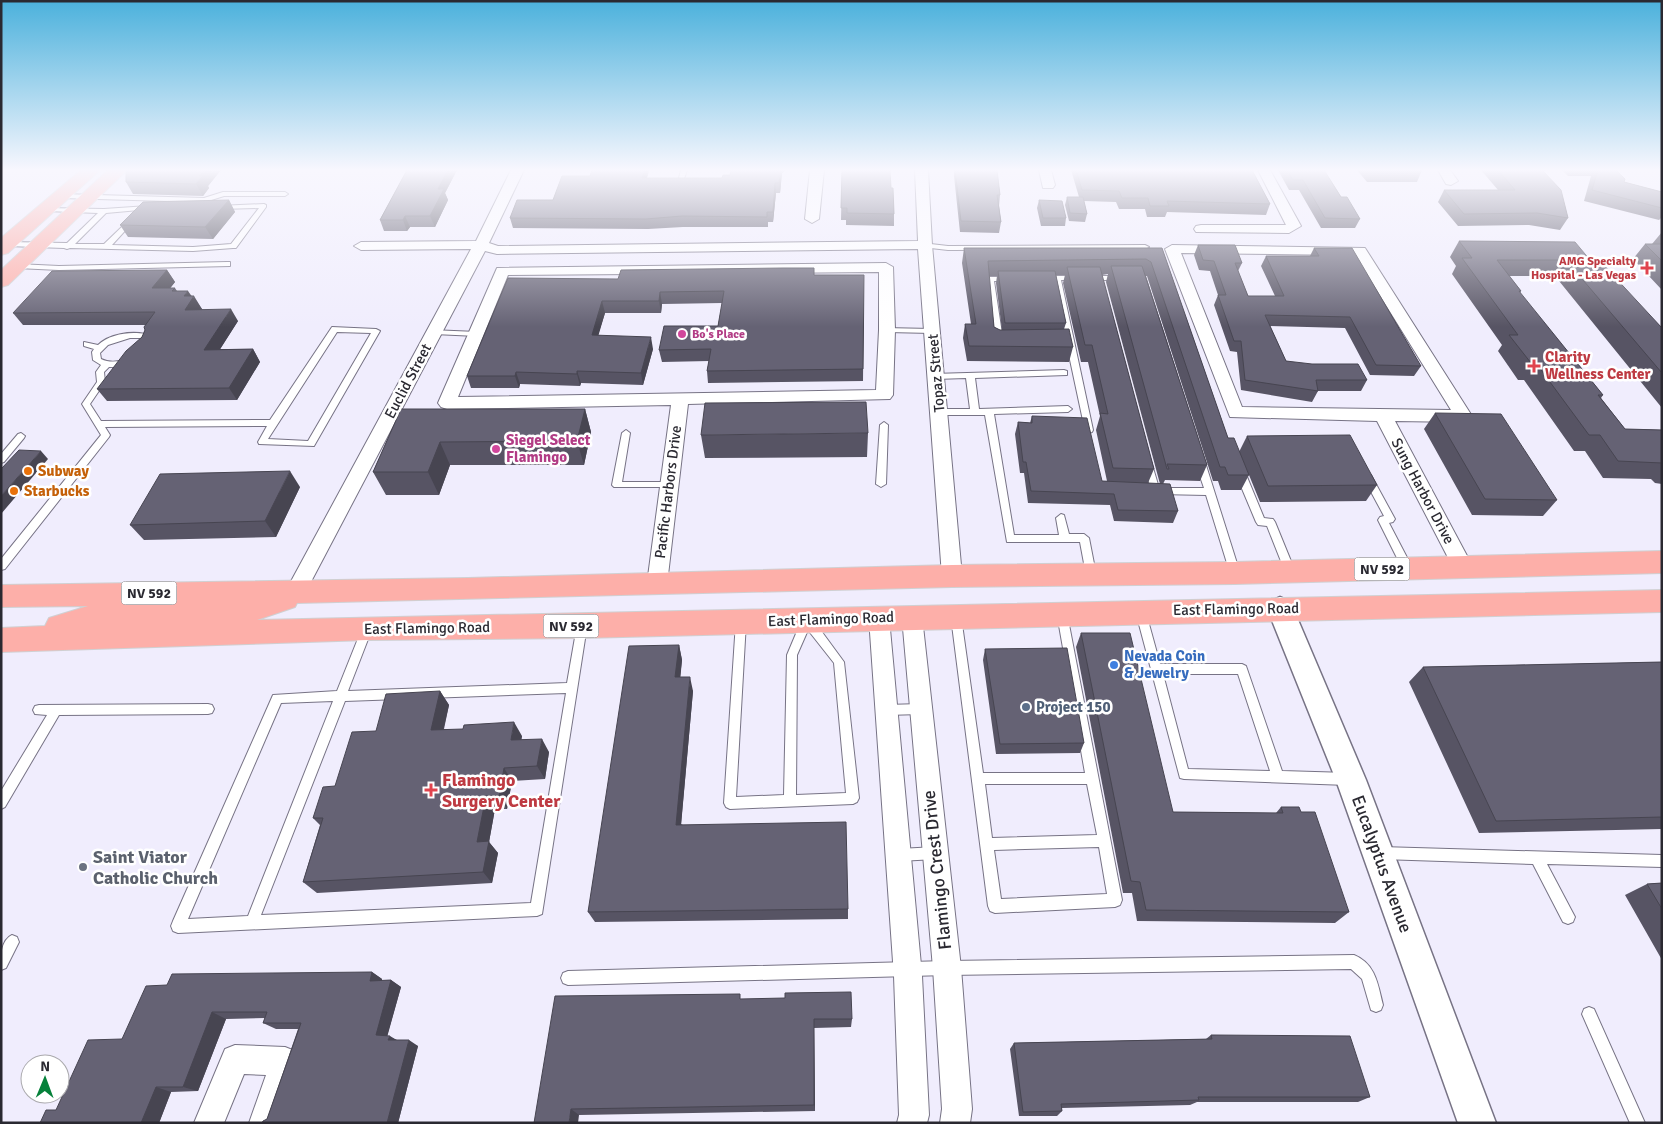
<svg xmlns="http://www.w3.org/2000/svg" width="1663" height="1124" font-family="Signika,sans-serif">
<rect width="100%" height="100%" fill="#f0edfd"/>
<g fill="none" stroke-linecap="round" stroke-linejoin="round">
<defs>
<path id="service" d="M681,170H687L684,179L679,178Z
M223,192H285L288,194L285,196H224L205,202L61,198L58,196L61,194L204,198Z
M264,204L266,205V207L236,248H233L193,251L70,248L67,249L64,248L7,246L3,244L7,242L67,243L98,213L46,211L43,209L44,208L104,209L148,206L151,208L150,209L106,213L75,244H104L129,220H133V222L112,245L193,247L231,244L259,208L220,209L218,208V206Z
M922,243L948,246L1145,245L1149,247L1145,249L948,250L922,247Z
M227,262H230V266L59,270L17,268L13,266L17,264L59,266Z
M1042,276H1120L1124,278L1120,280H1061L1093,430L1092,432L1089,433L1085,430L1066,341L1064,339L1066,337L1054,280H1042Z
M987,277H1010L1014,279L1010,281H994L1003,340L999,343L995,340L986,279Z
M332,327L376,329L380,331L314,446L259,444L258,442L267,426L105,427L110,435L109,437L5,569L1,570V559L101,435L82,404L97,382L96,372L101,365L93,360L92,352L94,349L84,346V342L98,345C109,334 131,331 145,334L152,342C145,360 128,367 109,367L104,372L105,382L90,404L101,421L270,420ZM337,332L371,333L308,441L268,439ZM130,338H140L144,342C137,358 116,366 101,359L100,353L108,345Z
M884,328L932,329L936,331L932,333L887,332H884Z
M431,330L477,332L481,334L477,336L434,334L430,332Z
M1064,370L1067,371V375L975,378L979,409L1068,406L1072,409L1068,412L994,414L1014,535H1059L1056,518L1061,514L1064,515L1069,534H1084L1089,538L1096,574L1095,577H1087L1086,574L1080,542H1007L985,415H939L935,412L939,409H970L966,378L936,379L933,378V374Z
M884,422L888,425L886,484L881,487L876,484L880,425Z
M626,430L630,433L622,482H670L675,485L673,487H614L612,485L622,433Z
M21,433L25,436L24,438L4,462L1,463V454L18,434Z
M1200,459L1205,462L1240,573L1239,576H1231L1230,573L1206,495L1159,494L1152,492L1143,463L1148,460L1151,461L1159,488H1204L1195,462Z
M1240,469L1245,472L1264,518L1273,519L1275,522L1295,571L1294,574H1286L1267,526L1258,525L1256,522L1235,472Z
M1368,474L1371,475L1395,519L1393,522L1389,523L1413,569L1412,572H1404L1378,520L1380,517L1384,516L1363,477Z
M1141,609L1145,610L1146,613L1160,664H1242L1246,666L1282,771L1348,773L1352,775L1354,779L1352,783L1348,785L1184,779L1180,778L1136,613L1137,610ZM1163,674H1238L1270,771L1188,769Z
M1062,610L1066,611L1067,614L1122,900L1120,905L1115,907L995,913L990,911L988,906L951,617L952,614L956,613L960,614L961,617L983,773H1085L1057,614L1058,611ZM985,784H1087L1097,835L992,838ZM1099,847L1107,894L1001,899L994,850Z
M807,616L811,617L844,662L859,798L857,802L853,804L730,809L726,807L724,803L736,622L737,619L741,618L745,619L746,622L736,797L784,795L787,655L803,617ZM808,630L834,663L846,793L796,795L797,655Z
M582,622L586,623L587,626L542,914L537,916L178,933L173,931L171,926L173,921L273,695L337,691L363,626L367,625L371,626L372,629L348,691L567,683L577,626L578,623ZM566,693L531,903L261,915L345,701ZM333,701L248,916L188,919L281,703Z
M208,704L212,705L214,709L212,713L208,714L59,715L5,807L1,809V791L47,715L35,714L33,710L35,706L39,705Z
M921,704L925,705L927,709L925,713L921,714L886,715L882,714L880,710L882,706L886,705Z
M936,847L940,849L942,853L940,857L936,859L899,861L895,859L893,855L895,851L899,849Z
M1381,847L1662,855V867L1547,864L1575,917L1573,922L1568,924L1563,922L1533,864L1381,859L1377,857L1375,853L1377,849Z
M12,935L17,937L19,942L6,968L1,970C1,958 0,941 12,935Z
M1354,955C1376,964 1378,985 1383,1005L1381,1010L1376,1012L1371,1010L1362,979L1351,969L947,975L568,985L563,983L561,978L563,973L568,971L947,961Z
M1589,1007L1594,1009L1645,1123H1630L1582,1014L1584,1009Z"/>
<path id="minor" d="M511,170H524L489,243L498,246L918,241L915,170H928L932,245L962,576L959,582L952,584L945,582L942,576L918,249L497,254L485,251L303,597L296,599L289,597L286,591L289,585L471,249L361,250L354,246L361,242L476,241Z
M810,170H824L819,219L812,223L805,219Z
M1039,170H1051L1055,185L1053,188H1043Z
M1258,170H1270L1301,226L1289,233L1196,232L1194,229L1196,226L1201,225H1286Z
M1438,170H1450L1458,181L1451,185L1446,184Z
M1172,245L1365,248L1472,416L1469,420L1463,422L1395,421L1473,567L1470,573L1463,575L1456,573L1377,421L1230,417L1165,249ZM1181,253L1355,255L1451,410L1242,407Z
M886,263L893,267L895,330L893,395L890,399L688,404L667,584L664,590L657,592L650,590L647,584L671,405L447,409L441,407L438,403L497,268ZM879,272V330L876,390L458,397L508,275Z
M912,608L919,611L922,617L961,968L972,1109L970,1123H940L942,1109L933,968L902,617L905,611Z
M879,609L886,612L889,618L922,976L929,1115L927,1123H897L899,1115L894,976L869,618L872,612Z
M235,1045L285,1047L295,1051L299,1061L279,1123H249L266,1075L244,1074L224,1123H194L225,1049Z"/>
<path id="tertiary" d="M1280,597L1289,601L1293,608L1366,780L1496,1123H1458L1336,780L1267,608L1271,601Z"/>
<path id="primary" d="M81,170H100L8,253L1,255V238Z
M108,170H127L8,285L1,287V270Z
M1662,551V573L1235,584L952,587L297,603L295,607L257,620L1662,590V612L582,638L368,640L1,652V628L45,626L49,618L88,606L1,607V585L468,578L952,565L1235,562Z"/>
</defs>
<use href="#service" stroke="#777385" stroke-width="2"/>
<use href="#minor" stroke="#777385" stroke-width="2"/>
<use href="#tertiary" stroke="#777385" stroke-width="3"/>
<use href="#primary" stroke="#d0d0d2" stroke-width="2"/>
<use href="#service" fill="#fff" fill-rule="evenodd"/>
<use href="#minor" fill="#fff" fill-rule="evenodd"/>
<use href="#tertiary" fill="#fff" fill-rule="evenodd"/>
<use href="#primary" fill="#fdafa9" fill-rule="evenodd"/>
</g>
<path fill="#575464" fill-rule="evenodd" d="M126,170H221L208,186L209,188L203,196L133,194L126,182Z
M407,170H457L445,193L448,200L435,227H410L407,231H384L380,220Z
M592,170H649L647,178H722L730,175L731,170H786L782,173L780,193H776L773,222H768V227H683L648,229L513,228L510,218L553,200L590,176Z
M842,170L891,188L894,214V226L846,225V220H841Z
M954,170H997L1000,195L999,206L1001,222L999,233L960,232L954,176Z
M1071,170H1252L1270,204L1266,215L1167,212L1165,217H1147L1145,209H1119L1116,202L1084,201L1087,214L1085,222L1069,221L1065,205L1067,197H1079Z
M1278,170H1324L1341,197L1360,219L1355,228H1321L1299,190H1289Z
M1357,170H1422L1417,182H1367Z
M1481,170H1545L1544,171L1568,218L1560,230L1529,225L1458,226L1438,202L1444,190H1498Z
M1562,170H1616L1624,182L1662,192V217L1659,220L1584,201L1591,176H1568Z
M229,200L235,212L213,239L128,237L120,225Z
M1039,200L1066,218L1065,226H1041L1037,208Z
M1662,232V290L1633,259L1645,244H1652Z
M1459,241L1590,260L1662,328V408L1555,276H1509L1521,291L1520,293L1603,395L1601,398L1625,429L1662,430V484L1655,483L1651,479L1603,478L1585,451H1574L1524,380H1518L1498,351L1502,345L1452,274L1456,266L1450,257Z
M1198,245L1242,263L1238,271L1248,296H1275L1261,266L1266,256H1310L1314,248L1421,366L1414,376L1370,375L1345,328L1270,326L1286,361L1367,380L1361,391H1318L1312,402L1241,390L1237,352L1230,351L1214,305L1218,295L1210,271L1199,270L1194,255Z
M964,248H1162L1228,438L1239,452L1247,436L1377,485L1366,501L1260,502L1249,475L1241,490H1221L1218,481H1213L1147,276H1146L1207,465L1200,481L1165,480L1163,484L1178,511L1173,523L1114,521L1110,505L1028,503L1024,473H1020L1015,434L1018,422L1030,423L1032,416L1102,481H1107L1096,430L1100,416L1088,362H1081L1063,283L1065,275H1056L1066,323L1064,329L1073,347L1069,362L967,361L963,338L965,324H971L962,263ZM1108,274L1106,282L1160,484L1148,483L1154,469L1102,275ZM989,276H997L996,283L1002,330H1000L994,327Z
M167,270L175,282L170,288H175L177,291L192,296L202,309H201L238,321L220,349H253L260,362L237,400L107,401L97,389L142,337L145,330L146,325H23L13,313Z
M814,275H864L863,381L708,383L707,371L709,361L662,362L659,350L718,326L722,303L662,304L661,313H605L598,335L653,349L643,385L581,383L580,386L520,384L519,388H471L467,376L618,279Z
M401,409H585L591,432L584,465H450L439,495H386L373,472Z
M1435,413L1557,500L1543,516L1472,515L1424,429Z
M868,433L867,457L705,458L701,435Z
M300,487L276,537L144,540L130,525Z
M1081,633L1173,812L1276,813L1281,807L1301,812L1349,912L1335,923L1137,921L1132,893H1123L1076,647Z
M679,645L682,660L680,677L693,691L681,824L848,909V919L595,922L588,912Z
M985,649L1084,743L1080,753L996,754L983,660Z
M1662,662V829L1479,833L1409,682L1423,667Z
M440,691L449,705L444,729L522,736L521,740L549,752L545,779L512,781L507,809H495L489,842L498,853L492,883L317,893L303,882L320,825L313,818L376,731Z
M1662,883V960L1625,895L1647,884Z
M372,972L382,979V981L391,980L401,987L387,1036L397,1040L418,1046L398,1123H262L267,1119L298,1029H276L263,1023L265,1018L226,1019L198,1091L171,1092L159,1123H40L56,1110L122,1039L167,985Z
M742,999L852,1019L851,1027L814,1028L815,1111L579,1115L534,1123Z
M1211,1035L1370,1097L1358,1102H1197L1190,1105L1062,1108V1111L1057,1116H1019L1010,1049L1014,1043L1206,1039Z"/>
<path fill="#474551" d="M205,170H221L208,186L209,188L203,196L196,184L199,176Z
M448,170H457L445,193L448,200L435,227L430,216L438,189Z
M645,170H649L644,188L642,178Z
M781,170H786L782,173L780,193L779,183Z
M775,183L776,193L773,222V212Z
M229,200L235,212L213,239L205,227Z
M405,216L410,227L407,231L403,220Z
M167,270L175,282L161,300L152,288Z
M188,291L193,298L194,296L202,309L193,322L185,310L184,296Z
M660,292L662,304L661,313L659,301Z
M602,301L605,313L595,347L592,335Z
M231,309L238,321L212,362L204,350Z
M651,337L653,349L643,385L641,373Z
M253,349L260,362L237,400L229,388Z
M577,371L581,383L580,386L577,374Z
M516,372L520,384L519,388L515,376Z
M585,409L591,432L584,465L577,441Z
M440,442L450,465L439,495L428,472Z
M41,451L48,459L1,514V496Z
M290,471L300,487L276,537L265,521Z
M679,645L682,660L679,692L675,677Z
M690,677L693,691L680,837L676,825Z
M440,691L449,705L440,744L431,730Z
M514,722L522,736L519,754L511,740Z
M542,739L549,752L545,779L537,766Z
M504,768L512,781L507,809L499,796Z
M486,796L495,809L489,842L498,853L492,883L483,872L477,842Z
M372,972L382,979L380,988L370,981Z
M391,980L401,987L386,1041L376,1035Z
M212,1012L226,1019L198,1091L183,1087Z
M814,1019V1028L815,1111L814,1105Z
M390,1036L400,1042L388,1040Z
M409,1040L418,1046L398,1123H387Z
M156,1087L171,1092L159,1123H141Z
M571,1109L579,1115L578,1123H569Z"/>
<path fill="#656274" stroke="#474551" d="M126,170H205L199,176H203L196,184L126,182Z
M407,170H448L438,189H444L430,216H405L403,220H380Z
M592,170H645L642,178H722L723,175H730L731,170H781L779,183H775L773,212H767V217L682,216L646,219L510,218L517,200H553L562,176H590Z
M842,170H890L891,188H893L894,214L847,213V208H841Z
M955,170H997L1000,195H997L1001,222L961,221Z
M1076,170H1252L1270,204L1167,201L1169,206H1150L1148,198H1122L1119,191L1082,190Z
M1287,170H1324L1341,197H1347L1360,219L1325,218L1303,180H1293Z
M1371,170H1422L1372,171Z
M1498,170H1542L1561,190L1568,218L1537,213L1464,214L1444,190H1515Z
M1598,170H1616L1625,179L1624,182L1662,192V208L1592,190Z
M1067,197H1083L1087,214L1070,213Z
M229,200L205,227L120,225L143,202Z
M1039,200L1062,201L1066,218H1043Z
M1459,241L1575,242L1590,260H1599L1662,328V373L1566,260H1497L1521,291H1519L1603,395H1598L1625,429L1662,430V463L1618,461L1600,435H1589L1536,363H1531L1509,335H1518L1462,258H1472Z
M1645,244H1662V261Z
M1198,245H1235L1242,263H1235L1248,296H1284L1266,256H1319L1314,248H1352L1421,366L1376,365L1350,317L1265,315L1286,361L1312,364H1358L1367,380H1316L1318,391L1245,380L1241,341H1234L1218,295H1226L1214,261L1203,260Z
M964,248H1162L1228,438H1234L1249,475H1228L1225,467H1220L1151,262L1146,259L988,261L994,327L1000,330L1069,329L1073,347L969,346L965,324H976Z
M1111,266H1142L1207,465L1167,464L1169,469H1167Z
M1067,267H1100L1154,469L1113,468L1100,413L1108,414L1092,345H1085Z
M783,268H814V275H864L863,369L707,371L711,349L659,350L664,326H718L724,291L660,292L659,301H602L592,335L651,337L641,373L577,371V374L516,372L515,376H467L508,278L618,279L621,270Z
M167,270L152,288H175L172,291H188L184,296H194L185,310L231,309L204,350L253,349L229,388L97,389L126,351L142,337L145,330L144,327L155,312L13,313L52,271Z
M998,271H1055L1066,323H1005Z
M866,402L868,433L701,435L705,403Z
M401,409H585L577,441L440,442L428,472H373Z
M1435,413L1501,414L1557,500L1485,499Z
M1032,416L1087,418L1102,481L1170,484L1178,511L1118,510L1114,494L1031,491L1026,462H1023L1018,422L1032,423Z
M1350,435L1377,485L1268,486L1247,436Z
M19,450L41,451L1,496V469Z
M290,471L265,521L130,525L160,474Z
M1081,633H1130L1173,812L1283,813L1281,807H1299L1301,812H1315L1349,912L1146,910L1140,882L1131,881Z
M679,645L675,677H690L676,825L846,822L848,909L588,912L629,646Z
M1067,648L1084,743L1000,744L985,649Z
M1662,662V817L1496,821L1423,667Z
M440,691L431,730L463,729L464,725L514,722L511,740L542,739L537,766L504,768L499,796H486L477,842L489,841L483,872L303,882L323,818H313L323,787L335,786L352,732L376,731L386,694Z
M1662,883V909L1647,884Z
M372,972L370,981L391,980L376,1035L390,1036L388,1040H409L387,1123H262L263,1121L267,1119L301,1023H263L267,1012H212L183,1087H156L141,1123H40L46,1110H56L88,1040L122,1039L146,986L167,985L172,974Z
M851,992L852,1019H814V1105L571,1109L569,1123H534L555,996L740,994V999L785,998V993Z
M1211,1035L1350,1036L1370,1097H1198L1199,1100L1061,1104L1062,1111L1023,1112L1014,1043L1212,1039Z"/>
<linearGradient id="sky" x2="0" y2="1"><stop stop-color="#4bb1dc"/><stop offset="0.52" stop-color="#f8f7fe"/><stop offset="1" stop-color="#f8f7fe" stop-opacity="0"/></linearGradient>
<rect width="1663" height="327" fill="url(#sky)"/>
<g fill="#e0444e" stroke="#fff" stroke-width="2">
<path d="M1644.5 260.5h5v5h5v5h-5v5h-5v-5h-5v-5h5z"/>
<path d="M1531.5 358.5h5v5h5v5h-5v5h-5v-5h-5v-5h5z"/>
<path d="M428.5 782.5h5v5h5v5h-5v5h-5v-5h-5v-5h5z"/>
</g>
<g fill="#d1479c" stroke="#fff" stroke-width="2">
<circle cx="682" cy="334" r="5"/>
<circle cx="496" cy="449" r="5"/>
</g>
<g fill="#e8710a" stroke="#fff" stroke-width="2">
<circle cx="28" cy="471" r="5"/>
<circle cx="14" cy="491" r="5"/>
</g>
<circle fill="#3f7fe0" stroke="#fff" stroke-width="2" cx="1114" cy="665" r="5"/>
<circle fill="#5c6f8a" stroke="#fff" stroke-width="2" cx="1026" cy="707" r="5"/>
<circle fill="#6b7280" stroke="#fff" stroke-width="2" cx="83" cy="867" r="5"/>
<g text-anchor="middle" stroke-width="5" stroke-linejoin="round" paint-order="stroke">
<g font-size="12" font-weight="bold" fill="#be3a42" stroke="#fff" text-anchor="end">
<text x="1636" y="265">AMG Specialty<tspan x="1636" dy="14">Hospital - Las Vegas</tspan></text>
</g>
<g font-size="12" font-weight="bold" fill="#b23c85" stroke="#fff" text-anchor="start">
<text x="692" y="338">Bo's Place</text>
</g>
<g fill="#fff" stroke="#6a696f" stroke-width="1">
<rect x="1354.5" y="557.5" width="55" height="23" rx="4"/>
<rect x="121.5" y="581.5" width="55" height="23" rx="4"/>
<rect x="543.5" y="614.5" width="55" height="23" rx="4"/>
</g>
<g font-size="14" font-weight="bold" fill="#2a2931">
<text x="1382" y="574">NV 592</text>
<text x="149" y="598">NV 592</text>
<text x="571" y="631">NV 592</text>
</g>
<g font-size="15" font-weight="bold" fill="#be3a42" stroke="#fff" text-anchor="start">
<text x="1545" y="362">Clarity<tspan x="1545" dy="17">Wellness Center</tspan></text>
</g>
<g font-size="15" fill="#2a2931" stroke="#fff">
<text transform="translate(936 373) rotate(-95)" y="5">Topaz Street</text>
<text transform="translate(408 381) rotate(-62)" y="5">Euclid Street</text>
<text transform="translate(1423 491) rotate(62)" y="5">Sung Harbor Drive</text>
<text transform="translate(668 492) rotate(-83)" y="5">Pacific Harbors Drive</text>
<text transform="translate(1236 609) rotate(-1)" y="5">East Flamingo Road</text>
<text transform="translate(831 619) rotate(-2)" y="5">East Flamingo Road</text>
<text transform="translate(427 628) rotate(-1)" y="5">East Flamingo Road</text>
</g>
<g font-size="15" font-weight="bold" fill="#b23c85" stroke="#fff" text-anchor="start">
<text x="506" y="445">Siegel Select<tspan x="506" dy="17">Flamingo</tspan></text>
</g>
<g font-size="15" font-weight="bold" fill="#c56008" stroke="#fff" text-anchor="start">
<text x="38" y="476">Subway</text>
<text x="24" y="496">Starbucks</text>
</g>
<g font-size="15" font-weight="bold" fill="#366cbe" stroke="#fff" text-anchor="start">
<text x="1124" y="661">Nevada Coin<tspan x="1124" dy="17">&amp; Jewelry</tspan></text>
</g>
<g font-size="15" font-weight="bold" fill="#4e5e75" stroke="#fff" text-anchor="start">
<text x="1036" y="712">Project 150</text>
</g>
<g font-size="18" font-weight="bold" fill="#be3a42" stroke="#fff" text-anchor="start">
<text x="442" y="786">Flamingo<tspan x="442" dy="21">Surgery Center</tspan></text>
</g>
<g font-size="18" font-weight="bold" fill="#5b616d" stroke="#fff" text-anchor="start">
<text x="93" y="863">Saint Viator<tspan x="93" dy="21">Catholic Church</tspan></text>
</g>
<g font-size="18" fill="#2a2931" stroke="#fff">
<text transform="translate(1382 864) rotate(70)" y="6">Eucalyptus Avenue</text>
<text transform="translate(937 870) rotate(-96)" y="6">Flamingo Crest Drive</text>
</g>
</g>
<rect width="1663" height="1124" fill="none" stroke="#2a2931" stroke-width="5"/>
<g transform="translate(45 1079) rotate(1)"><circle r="24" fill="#ffffff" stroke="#aaa9ad"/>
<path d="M0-4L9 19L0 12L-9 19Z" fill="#05813a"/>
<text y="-8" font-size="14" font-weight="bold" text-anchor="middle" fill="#2a2931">N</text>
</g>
</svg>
